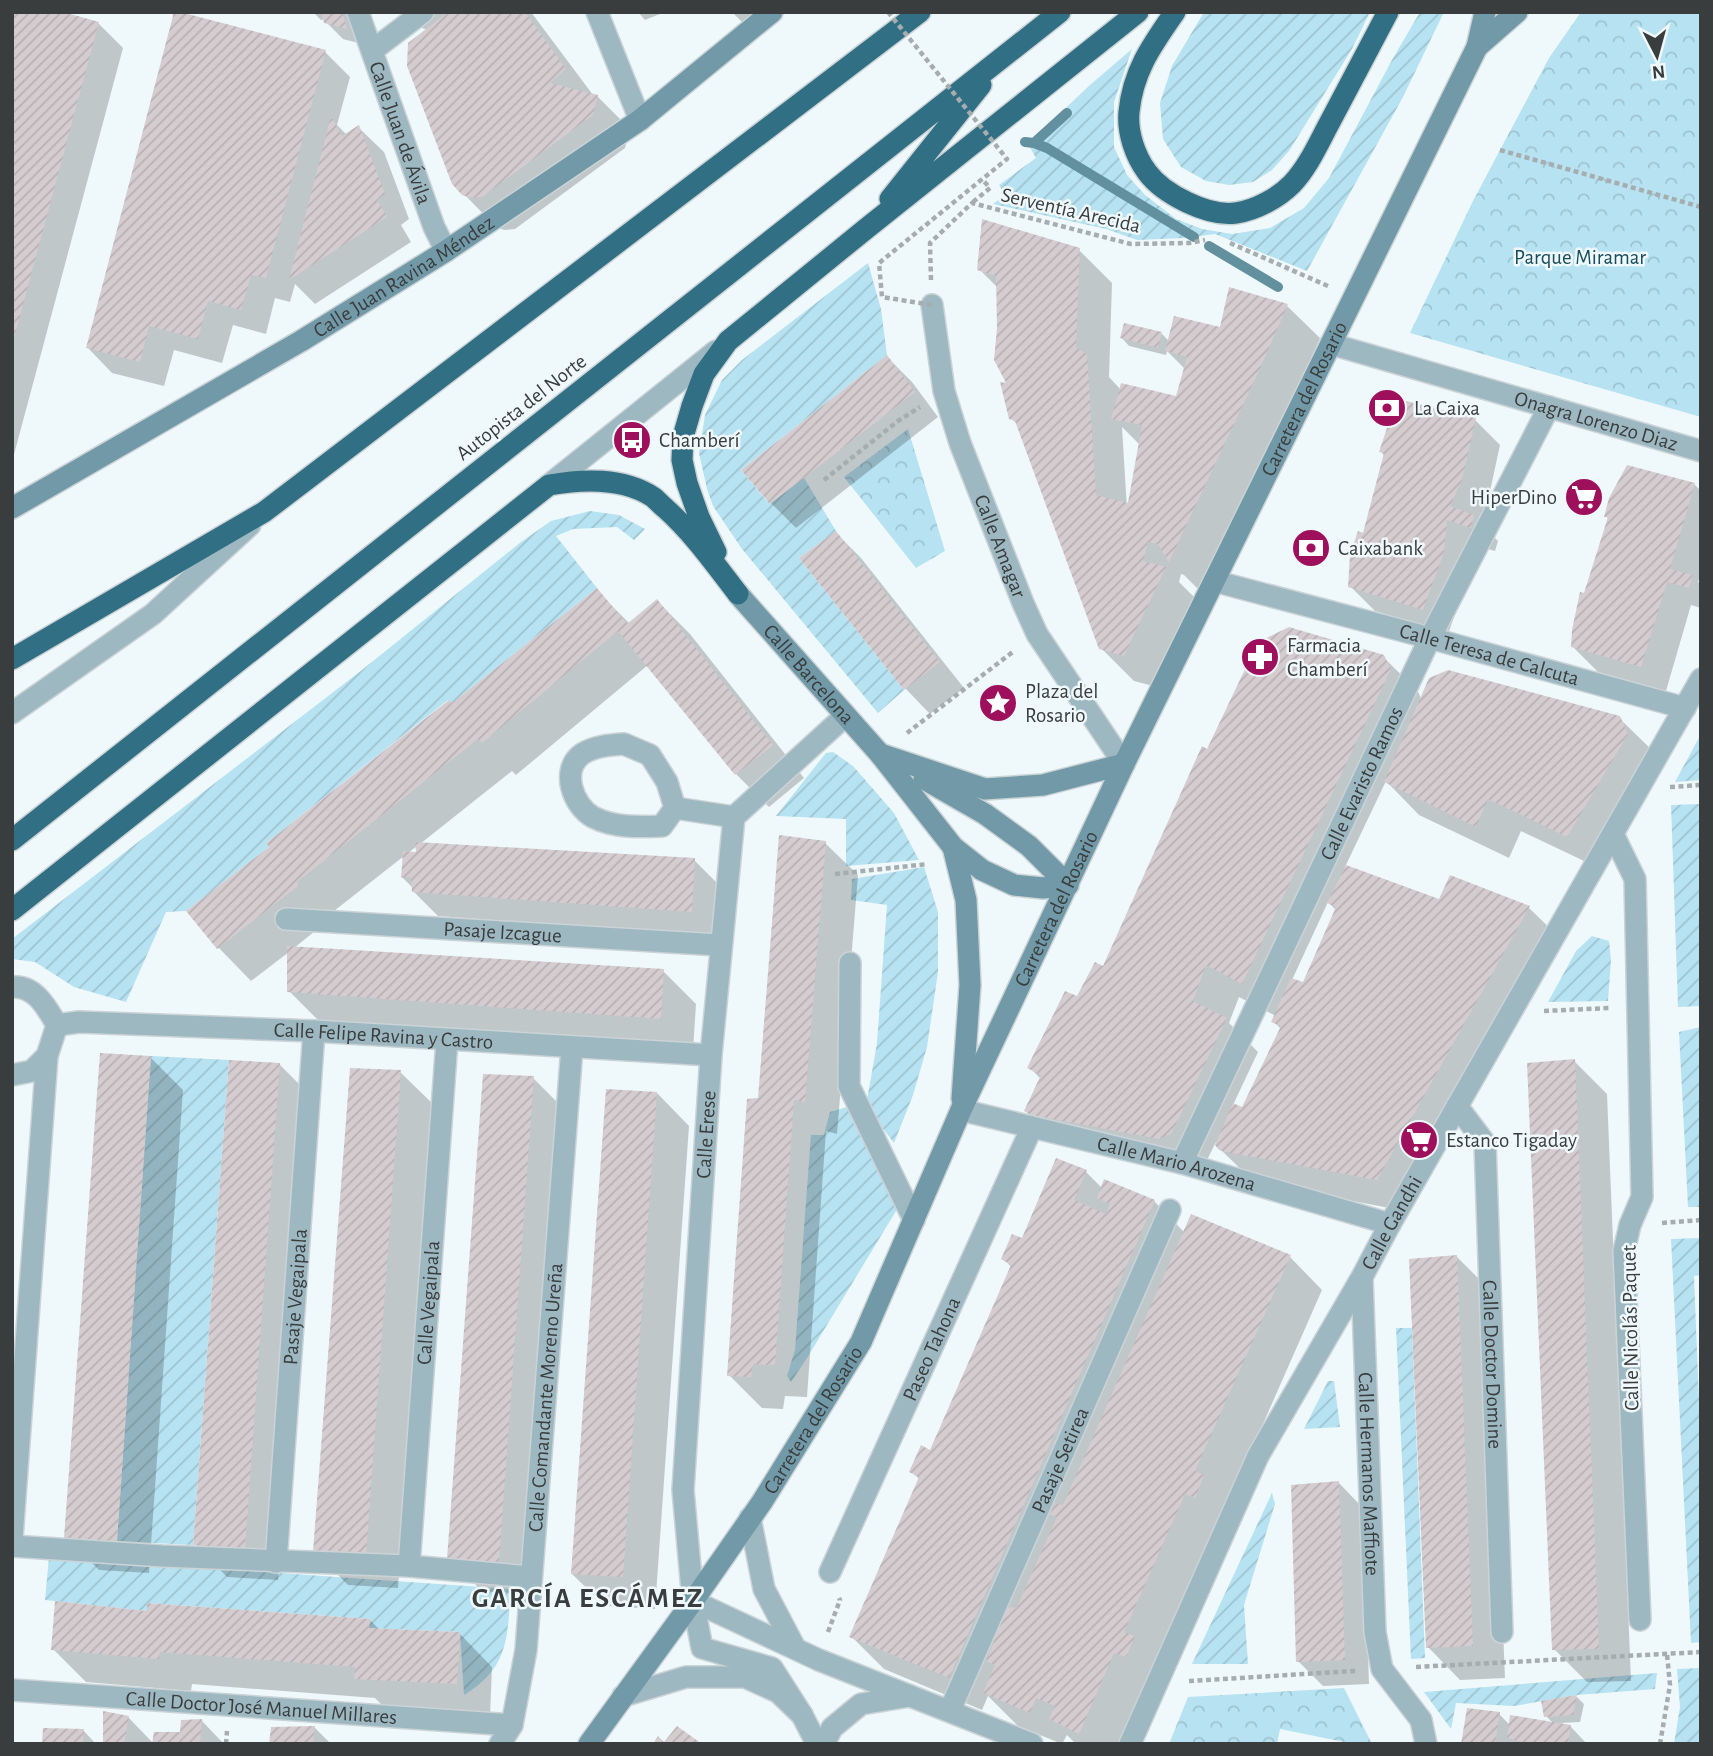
<svg xmlns="http://www.w3.org/2000/svg" width="1713" height="1756" font-family="'Alegreya Sans',sans-serif">
<defs>
<pattern id="park-crowns" width="20" height="18" patternUnits="userSpaceOnUse" patternTransform="scale(1.75)"><rect width="20" height="18" fill="#b7e2f1"/><path d="M2 6a3 3 0 1 1 6 0M12 15a3 3 0 1 1 6 0" fill="none" stroke="#9ec3d0"/></pattern>
<pattern id="garden-furrows" width="10" height="10" patternUnits="userSpaceOnUse" patternTransform="scale(1.75)"><rect width="10" height="10" fill="#b7e2f1"/><path d="M-1 1l2-2M0 10L10 0M9 11l2-2" fill="none" stroke="#9ec3d0"/></pattern>
<pattern id="building-hatch" width="6" height="6" patternUnits="userSpaceOnUse" patternTransform="scale(1.75)"><rect width="6" height="6" fill="#d5cccf"/><path d="M-1 1l2-2M0 6l6-6M5 7l2-2" fill="none" stroke="#b8b0b3"/></pattern>
</defs>
<rect width="100%" height="100%" fill="#eff9fc"/>
<path fill="url(#park-crowns)" d="M1581,12H1701V417L1410,333L1472,203L1500,150L1549,58Z
M908,429L945,551L916,568L844,477Z
M1344,1688L1372,1744H1354L1280,1729L1277,1744H1169L1188,1697Z"/>
<path fill="url(#garden-furrows)" d="M1204,12H1370L1352,49L1289,151L1272,170L1253,182L1229,185L1206,181L1181,167L1163,139L1160,103L1172,66Z
M1420,12H1444L1403,97L1307,271L1215,234L1184,238L1137,240L1106,229L993,204L1005,195L999,185L1036,158L1028,144L1090,85L1132,49L1114,102V147L1127,175L1145,195L1176,219L1202,229L1232,234L1270,228L1304,208L1329,178L1392,60Z
M868,263L881,309L887,355L741,470L767,501L804,478L836,531L799,558L904,690L878,713L742,549L713,506L707,489L699,453L705,415L722,380L742,360Z
M590,511L619,515L645,529L634,540L617,527L573,529L556,536L597,588L452,703L448,700L266,843L269,847L186,911L166,912L126,1002L74,987L35,962L12,959V939L362,670L521,542L551,521Z
M1701,734V780L1675,782Z
M833,752L853,766L894,813L919,860L846,866V819L776,816L826,753Z
M1699,804L1701,1006L1678,1007L1671,805Z
M924,867L938,912V972L927,1047L913,1095L894,1143L866,1106L877,1043L887,905L851,900L852,879Z
M1592,936L1609,941L1611,960L1608,1001L1548,1002L1576,951Z
M1701,1027V1207H1688L1679,1032Z
M151,1056L229,1060L193,1545L117,1541Z
M850,1106L899,1206L807,1358L791,1382L787,1376L795,1350L811,1135H824L830,1112Z
M1701,1238V1275L1694,1276L1701,1452V1642L1691,1643L1671,1239Z
M1396,1328H1412L1425,1658L1411,1659Z
M1328,1381H1334L1340,1427L1304,1429Z
M1272,1493L1275,1504L1244,1605L1248,1664H1192Z
M49,1557L511,1589C507,1637 510,1667 464,1695L460,1632L369,1628L371,1619L147,1603V1611L45,1600Z
M1701,1668V1744H1674L1680,1707L1677,1669Z
M1657,1673L1655,1689L1577,1695L1514,1706L1456,1703L1451,1729L1424,1692Z"/>
<path fill="#0003" fill-rule="evenodd" d="M12,12L98,23L123,48L12,462Z
M165,12H182L178,14L325,52L350,77L337,125L347,135L359,128L384,152L409,219L401,225L411,242L315,304L295,284L290,302L275,298L266,334L233,325L222,363L174,350L164,386L112,373L88,348L175,15Z
M313,12H351L362,44L343,39L326,22L325,19L321,20Z
M400,12H531L593,95L597,96L630,129L625,148L515,229L505,230L497,228L464,194L428,30L413,25Z
M638,12H665L645,20Z
M732,12H787L757,37Z
M1079,250L1112,283L1109,377L1121,390L1178,399L1185,369L1167,351L1166,355L1129,346L1122,338L1162,334L1169,341L1221,329L1231,290L1287,306L1320,338L1290,406L1202,593L1184,575L1181,574L1179,582L1198,601L1157,687L1134,681L1101,648L1018,425L1011,418L1009,386L998,328V288L979,269ZM1122,427L1140,445L1127,509Z
M887,357L912,382L938,417L796,528L771,503Z
M1475,420L1500,445L1487,505L1479,522L1498,541L1495,551L1471,544L1468,578L1448,634L1375,611L1350,586L1385,456L1381,452Z
M1694,484L1701,491V572L1698,582L1701,585V608L1691,605L1666,691L1598,672L1573,647L1586,595L1609,519L1606,516Z
M836,533L861,558L964,688L930,714L906,689L802,559Z
M596,590L630,624L657,601L690,634L804,778L769,807L736,774L648,665L516,775L512,771L420,844L694,860L719,885L716,936L438,916L413,891V888L403,878L404,856L329,915L330,919L294,948L663,971L696,1004L693,1051L322,1024L289,991V952L251,981L219,948L189,911ZM417,846L418,854L408,853Z
M1383,657L1417,690L1422,700L1619,718L1653,751L1601,869L1521,831L1509,858L1419,815L1386,781L1345,867L1440,901L1529,908L1562,940L1410,1212L1254,1182L1220,1149L1216,1142L1204,1166L1193,1171L1065,1147L1059,1144L1026,1111L1041,1079L1029,1067L1078,999L1104,968L1208,751ZM1328,902L1336,910L1304,984L1292,980ZM1239,997L1276,1016L1273,1021L1281,1029L1243,1109L1233,1105L1258,1052L1229,1023Z
M825,843L858,875L837,1134L826,1131L807,1397L785,1396L783,1409L762,1408L729,1375L759,1100Z
M150,1057L183,1090L149,1573L99,1570L66,1537Z
M1574,1061L1607,1094L1631,1681L1587,1682L1554,1649Z
M279,1064L312,1097L278,1580L227,1577L195,1544Z
M400,1072L433,1104L398,1588L348,1585L315,1552Z
M533,1078L566,1111L531,1594L482,1591L449,1558Z
M657,1093L689,1126L655,1609L605,1606L572,1574Z
M1086,1172L1102,1188L1154,1201L1185,1233L1290,1257L1322,1290L1122,1744H1076L1067,1735L1062,1744L1018,1726L988,1696L982,1710L884,1669L851,1636L920,1480L911,1471L931,1452L1012,1268L1004,1259Z
M1457,1257L1489,1289L1505,1678L1460,1680L1428,1647Z
M1339,1483L1363,1508L1369,1684L1323,1686L1298,1661Z
M149,1613L371,1621L380,1630L460,1634L492,1667L490,1716L388,1711L375,1698L192,1684L191,1691L86,1682L53,1649Z
M1577,1697L1584,1704L1580,1722L1560,1723L1571,1727L1587,1744H1463L1499,1714L1510,1725L1554,1724L1546,1716Z
M128,1717L153,1743L181,1734L201,1720L224,1744H105Z
M314,1727L331,1744H271Z
M83,1730L96,1744H44Z"/>
<g fill="none" stroke-linecap="round" stroke-linejoin="round">
<path stroke="#63909f" stroke-width="10" d="M1025,142L1034,143L1047,148L1194,237
M1034,143L1067,113
M1209,246L1278,287"/>
</g>
<path fill="url(#building-hatch)" d="M12,12H63L99,22L13,342Z
M174,12H180L326,50L266,278L251,275L241,310L208,301L198,339L149,326L140,362L86,348Z
M321,12H342L347,29L324,23Z
M448,12H525L566,69L550,83L598,95L593,115L482,197L471,198L462,195L452,184L407,66L408,43Z
M331,116L342,136L359,125L385,194L377,200L387,217L289,280Z
M982,219L1080,248L1076,348L1087,354L1096,495L1128,503L1142,425L1111,419L1121,383L1176,396L1187,357L1165,351L1174,316L1220,327L1229,287L1288,304L1258,373L1169,562L1158,544L1148,542L1143,561L1166,567L1124,656L1099,649L1015,421L1009,419L1000,382L1006,383L994,360L997,328L996,276L977,270Z
M1124,323L1162,332L1158,348L1120,338Z
M887,355L915,392L770,504L741,470Z
M1402,400L1476,418L1462,480L1450,506L1474,515L1471,528L1447,520L1444,552L1423,610L1348,587L1350,555L1358,531L1363,533L1384,453L1379,452L1389,422Z
M1627,465L1695,483L1670,569L1693,575L1689,588L1667,582L1641,667L1571,647L1572,630L1580,592L1584,593L1608,517H1604L1609,498Z
M836,531L940,662L904,690L799,558Z
M597,588L627,624L657,599L773,745L735,775L618,631L482,743L478,739L297,882L298,886L217,949L186,911L269,847L266,843L449,700L452,703Z
M1289,627L1384,655L1391,669L1242,984L1206,965L1193,1001L1227,1018L1171,1134L1159,1139L1031,1115L1024,1111L1041,1075L1027,1068L1065,991L1077,996L1095,962L1103,966L1202,746L1207,749L1258,642Z
M1448,670L1620,716L1628,734L1567,837L1488,799L1476,827L1384,782L1429,678Z
M779,835L826,841L805,1102L794,1100L775,1365L753,1364L751,1377L727,1376L747,1099L758,1098Z
M415,842L695,858L692,912L412,892L411,877L401,878L403,851L416,852Z
M1346,865L1439,899L1450,875L1530,906L1377,1180L1226,1152L1219,1150L1215,1145L1233,1103L1242,1107L1281,1026L1271,1022L1291,978L1303,982L1336,907L1327,903Z
M287,946L664,969L661,1019L287,992Z
M100,1053L151,1056L117,1541L64,1538Z
M1575,1059L1599,1649L1552,1650L1527,1063Z
M229,1060L280,1063L245,1548L193,1545Z
M350,1068L401,1070L366,1556L313,1552Z
M483,1074L534,1076L499,1562L447,1559Z
M606,1089L657,1092L623,1577L571,1574Z
M1056,1158L1087,1170L1074,1200L1106,1214L1110,1204L1097,1198L1104,1179L1155,1200L949,1678L849,1637L919,1477L909,1472L921,1445L930,1450L1011,1265L1001,1259L1012,1234L1022,1238Z
M1191,1214L1291,1255L1195,1471L1204,1475L1195,1498L1185,1494L1124,1632L1135,1636L1126,1657L1114,1653L1079,1734L1049,1719L1055,1706L1036,1698L1030,1713L983,1693L995,1665L986,1661L1008,1606L1016,1609L1057,1517L1050,1515L1055,1503L1063,1505Z
M1457,1255L1473,1646L1426,1648L1409,1259Z
M1339,1481L1345,1660L1296,1662L1291,1485Z
M55,1601L147,1611V1603L371,1619L369,1628L460,1632L457,1684L354,1679L355,1667L160,1652L159,1659L51,1650Z
M1577,1695L1573,1715L1544,1717L1541,1701Z
M1467,1708L1500,1712L1495,1744H1461Z
M103,1711L129,1716L124,1744H103Z
M1510,1715L1571,1725L1568,1744H1531L1507,1738Z
M202,1719L200,1744H152L154,1732H180L181,1720Z
M315,1726L313,1744H269L271,1727Z
M677,1726L702,1744H653L658,1736L664,1742Z
M43,1728L84,1729L83,1744H42Z"/>
<g fill="none" stroke-linecap="round" stroke-linejoin="round">
<defs>
<path id="lane" d="M549,485L716,351
M12,713L153,614L250,525
M675,808L734,817
M850,963L849,1086L914,1220"/>
<g id="street">
<path id="s1" d="M358,12L434,227L446,251"/>
<path d="M597,12L640,120"/>
<path d="M373,50L423,12"/>
<path id="s2" d="M932,305L944,391L960,443L1023,603L1037,634L1124,764"/>
<path id="s3" d="M1331,344L1701,451"/>
<path id="s4" d="M1214,581L1430,638L1685,708"/>
<path d="M624,744L650,755L667,782L675,808L662,826C639,827 614,828 593,817C573,806 560,770 582,754C594,746 610,745 624,744Z"/>
<path d="M1613,834L1635,879L1642,1197L1630,1225L1624,1251L1640,1620"/>
<path id="s5" d="M286,919L720,945"/>
<path d="M12,987C35,985 47,1008 57,1025L47,1056L12,1538"/>
<path id="s6" d="M57,1025L79,1022L314,1031L711,1055"/>
<path d="M12,1075L32,1071L47,1056"/>
<path id="s7" d="M1457,1106L1485,1143L1502,1632"/>
<path id="s8" d="M961,1110L1182,1163L1390,1224"/>
<path id="s9" d="M1182,1163L1430,638L1549,407"/>
<path id="s10" d="M1362,1278L1375,1632L1382,1669L1421,1720L1426,1744"/>
<path d="M750,1518L764,1589L795,1648"/>
<path d="M12,1546L162,1556L409,1566L531,1577"/>
<path id="s11" d="M276,1562L314,1031"/>
<path id="s12" d="M409,1566L447,1040"/>
<path id="s13" d="M830,1572L1032,1127"/>
<path d="M693,1601L819,1660L1032,1744"/>
<path id="s14" d="M12,1690L512,1725"/>
<path d="M623,1696L686,1677H745L778,1692L802,1715L817,1744"/>
<path id="s15" d="M950,1710L1170,1210"/>
<path id="s16" d="M802,1715L772,1668L702,1648L693,1601L683,1490L711,1055L734,817L845,716"/>
<path id="s17" d="M500,1744L512,1725L526,1650L572,1047"/>
<path d="M824,1744L832,1728L861,1704L910,1696"/>
<path id="s18" d="M1130,1744L1258,1456L1362,1277L1390,1224L1701,679"/>
</g>
<g id="secondary">
<path d="M1477,47L1517,12"/>
<path id="s19" d="M12,508L301,341L446,251L640,120L772,12"/>
<path id="s20" d="M738,594L880,754L953,847L982,870L1014,885L1043,888L1068,885"/>
<path d="M880,754L985,789L1043,785L1124,764"/>
<path d="M924,779L985,814L1029,846L1068,885"/>
<path d="M953,847L966,900L970,985L962,1099"/>
<path id="s21" d="M589,1744L693,1601L762,1502L861,1342L961,1110L1124,764L1477,47L1485,12"/>
</g>
<path id="highway" d="M1175,12C1152,45 1133,71 1129,112C1127,132 1135,156 1147,172C1163,194 1208,217 1236,213C1256,210 1278,198 1292,184C1309,166 1319,142 1331,120C1350,84 1369,48 1388,12
M890,199L981,85
M716,552L699,517L687,483L682,460L683,437L692,406L704,374L728,341L867,228L1138,12
M12,659L264,512L920,12
M12,840L1060,12
M12,910L549,485C583,479 622,477 653,497C657,500 661,505 665,508C693,533 715,564 738,594"/>
</defs>
<use href="#lane" stroke="#cbd3d6" stroke-width="24"/>
<use href="#street" stroke="#cbd3d6" stroke-width="24"/>
<use href="#secondary" stroke="#cbd3d6" stroke-width="24"/>
<use href="#highway" stroke="#cbd3d6" stroke-width="24"/>
<path stroke="#a6adaf" stroke-width="4.5" stroke-dasharray="5 3.5" stroke-linecap="butt" d="M1500,150L1701,207
M973,202L990,188L982,179
M1230,243L1328,286
M931,280L930,243L972,203L1131,244L1189,243L1205,240
M824,480L898,421L920,407
M907,733L1014,651
M1670,787L1701,785
M835,874L928,864
M1544,1011L1609,1008
M1662,1223L1701,1220
M828,1632L840,1600L839,1598
M1416,1667L1701,1652
M1189,1681L1355,1671
M226,1744L227,1731
M1660,1744L1670,1685L1667,1654"/>
<use href="#lane" stroke="#9eb8c2" stroke-width="21"/>
<use href="#street" stroke="#9eb8c2" stroke-width="21"/>
<use href="#secondary" stroke="#7199a7" stroke-width="21"/>
<use href="#highway" stroke="#316f84" stroke-width="21"/>
<path stroke="#a6adaf" stroke-width="4.5" stroke-dasharray="5 3.5" stroke-linecap="butt" d="M888,12L1007,159L879,263L882,297L932,305"/>
</g>
<defs>
<symbol id="bank-disc" viewBox="-11 -11 22 22"><circle r="9.5" fill="#9e105b" stroke="#eff9fc"/><path d="M-6-4H6V4H-6ZM0-2.3a2.3 2.3 0 1 0 0 4.6a2.3 2.3 0 1 0 0-4.6Z" fill="#fff"/></symbol>
<symbol id="bus-disc" viewBox="-11 -11 22 22"><circle r="9.5" fill="#9e105b" stroke="#eff9fc"/><path d="M-5-6H5V4H4V6H2V4H-2V6H-4V4H-5ZM-3.5-4V0h7V-4ZM-3.5 1.2v1.5H-2V1.2ZM2 1.2v1.5H3.5V1.2Z" fill="#fff"/></symbol>
<symbol id="supermarket-disc" viewBox="-11 -11 22 22"><circle r="9.5" fill="#9e105b" stroke="#eff9fc"/><path d="M-6-5.5h2.5l.6 2H6L4.5 2H-2.5L-4.4-4H-6ZM-1.5 3.2a1.3 1.3 0 1 0 .1 0ZM3 3.2a1.3 1.3 0 1 0 .1 0Z" fill="#fff"/></symbol>
<symbol id="pharmacy-disc" viewBox="-11 -11 22 22"><circle r="9.5" fill="#9e105b" stroke="#eff9fc"/><path d="M-2-6h4v4h4v4h-4v4h-4v-4h-4v-4h4Z" fill="#fff"/></symbol>
<symbol id="sight-disc" viewBox="-11 -11 22 22"><circle r="9.5" fill="#9e105b" stroke="#eff9fc"/><path d="M0-6L1.8-2.2L6-1.7L2.9 1.2L3.7 5.4L0 3.3L-3.7 5.4L-2.9 1.2L-6-1.7L-1.8-2.2Z" fill="#fff"/></symbol>
</defs>
<g fill-rule="evenodd">
<use href="#bank-disc" x="1365" y="386" width="44" height="44"/>
<use href="#bus-disc" x="610" y="418" width="44" height="44"/>
<use href="#supermarket-disc" x="1562" y="475" width="44" height="44"/>
<use href="#bank-disc" x="1289" y="526" width="44" height="44"/>
<use href="#pharmacy-disc" x="1238" y="635" width="44" height="44"/>
<use href="#sight-disc" x="976" y="681" width="44" height="44"/>
<use href="#supermarket-disc" x="1397" y="1118" width="44" height="44"/>
</g>
<g text-anchor="middle" stroke-width="5" stroke-linejoin="round" paint-order="stroke">
<g font-size="21" fill="#393d3e" stroke="#eff9fc">
<text dy="7" stroke="none"><textPath href="#s1" startOffset="128">Calle Juan de Ávila</textPath></text>
<text transform="translate(1071 210) rotate(13)" y="7">Serventía Arecida</text>
<text dy="7" stroke="none"><textPath href="#s19" startOffset="455">Calle Juan Ravina Méndez</textPath></text>
<text dy="7" stroke="none"><textPath href="#s21" startOffset="1528">Carretera del Rosario</textPath></text>
<text transform="translate(521 407) rotate(-38)" y="7">Autopista del Norte</text>
<text dy="7" stroke="none"><textPath href="#s3" startOffset="276">Onagra Lorenzo Diaz</textPath></text>
<text dy="7" stroke="none"><textPath href="#s2" startOffset="252">Calle Amagar</textPath></text>
<text dy="7" stroke="none"><textPath href="#s4" startOffset="285">Calle Teresa de Calcuta</textPath></text>
<text dy="7" stroke="none"><textPath href="#s20" startOffset="107">Calle Barcelona</textPath></text>
<text dy="7" stroke="none"><textPath href="#s9" startOffset="420">Calle Evaristo Ramos</textPath></text>
<text dy="7" stroke="none"><textPath href="#s21" startOffset="961">Carretera del Rosario</textPath></text>
<text dy="7" stroke="none"><textPath href="#s5" startOffset="217">Pasaje Izcague</textPath></text>
<text dy="7" stroke="none"><textPath href="#s6" startOffset="327">Calle Felipe Ravina y Castro</textPath></text>
<text dy="7" stroke="none"><textPath href="#s16" startOffset="644">Calle Erese</textPath></text>
<text dy="7" stroke="none"><textPath href="#s8" startOffset="222">Calle Mario Arozena</textPath></text>
<text dy="7" stroke="none"><textPath href="#s18" startOffset="584">Calle Gandhi</textPath></text>
<text dy="7" stroke="none"><textPath href="#s11" startOffset="266">Pasaje Vegaipala</textPath></text>
<text dy="7" stroke="none"><textPath href="#s12" startOffset="264">Calle Vegaipala</textPath></text>
<text transform="translate(1630 1328) rotate(-91)" y="7">Calle Nicolás Paquet</text>
<text dy="7" stroke="none"><textPath href="#s13" startOffset="245">Paseo Tahona</textPath></text>
<text dy="7" stroke="none"><textPath href="#s7" startOffset="268">Calle Doctor Domine</textPath></text>
<text dy="7" stroke="none"><textPath href="#s17" startOffset="352">Calle Comandante Moreno Ureña</textPath></text>
<text dy="7" stroke="none"><textPath href="#s21" startOffset="394">Carretera del Rosario</textPath></text>
<text dy="7" stroke="none"><textPath href="#s15" startOffset="273">Pasaje Setirea</textPath></text>
<text dy="7" stroke="none"><textPath href="#s10" startOffset="196">Calle Hermanos Maffiote</textPath></text>
<text dy="7" stroke="none"><textPath href="#s14" startOffset="250">Calle Doctor José Manuel Millares</textPath></text>
</g>
<g font-size="21" fill="#184d5d" stroke="#eff9fc">
<text x="1580" y="264">Parque Miramar</text>
</g>
<g font-size="21" fill="#393d3e" stroke="#eff9fc" text-anchor="start">
<text x="1414" y="415">La Caixa</text>
<text x="659" y="447">Chamberí</text>
<text x="1557" y="504" text-anchor="end">HiperDino</text>
<text x="1338" y="555">Caixabank</text>
<text x="1287" y="652">Farmacia<tspan x="1287" dy="24">Chamberí</tspan></text>
<text x="1025" y="698">Plaza del<tspan x="1025" dy="24">Rosario</tspan></text>
<text x="1446" y="1147">Estanco Tigaday</text>
</g>
<g font-size="28" font-weight="bold" letter-spacing="2" fill="#393d3e" stroke="#eff9fc">
<text x="588" y="1607">GARCÍA ESCÁMEZ</text>
</g>
</g>
<rect width="1713" height="1756" fill="none" stroke="#393d3e" stroke-width="28"/>
<g transform="translate(1657 56) rotate(174)" stroke="#eff9fc" stroke-width="5" paint-order="stroke">
<path d="M0-5L12 26L0 18L-12 26Z" fill="#393d3e"/>
<text y="-10" font-size="19" font-weight="bold" text-anchor="middle" fill="#393d3e">N</text>
</g>
</svg>
